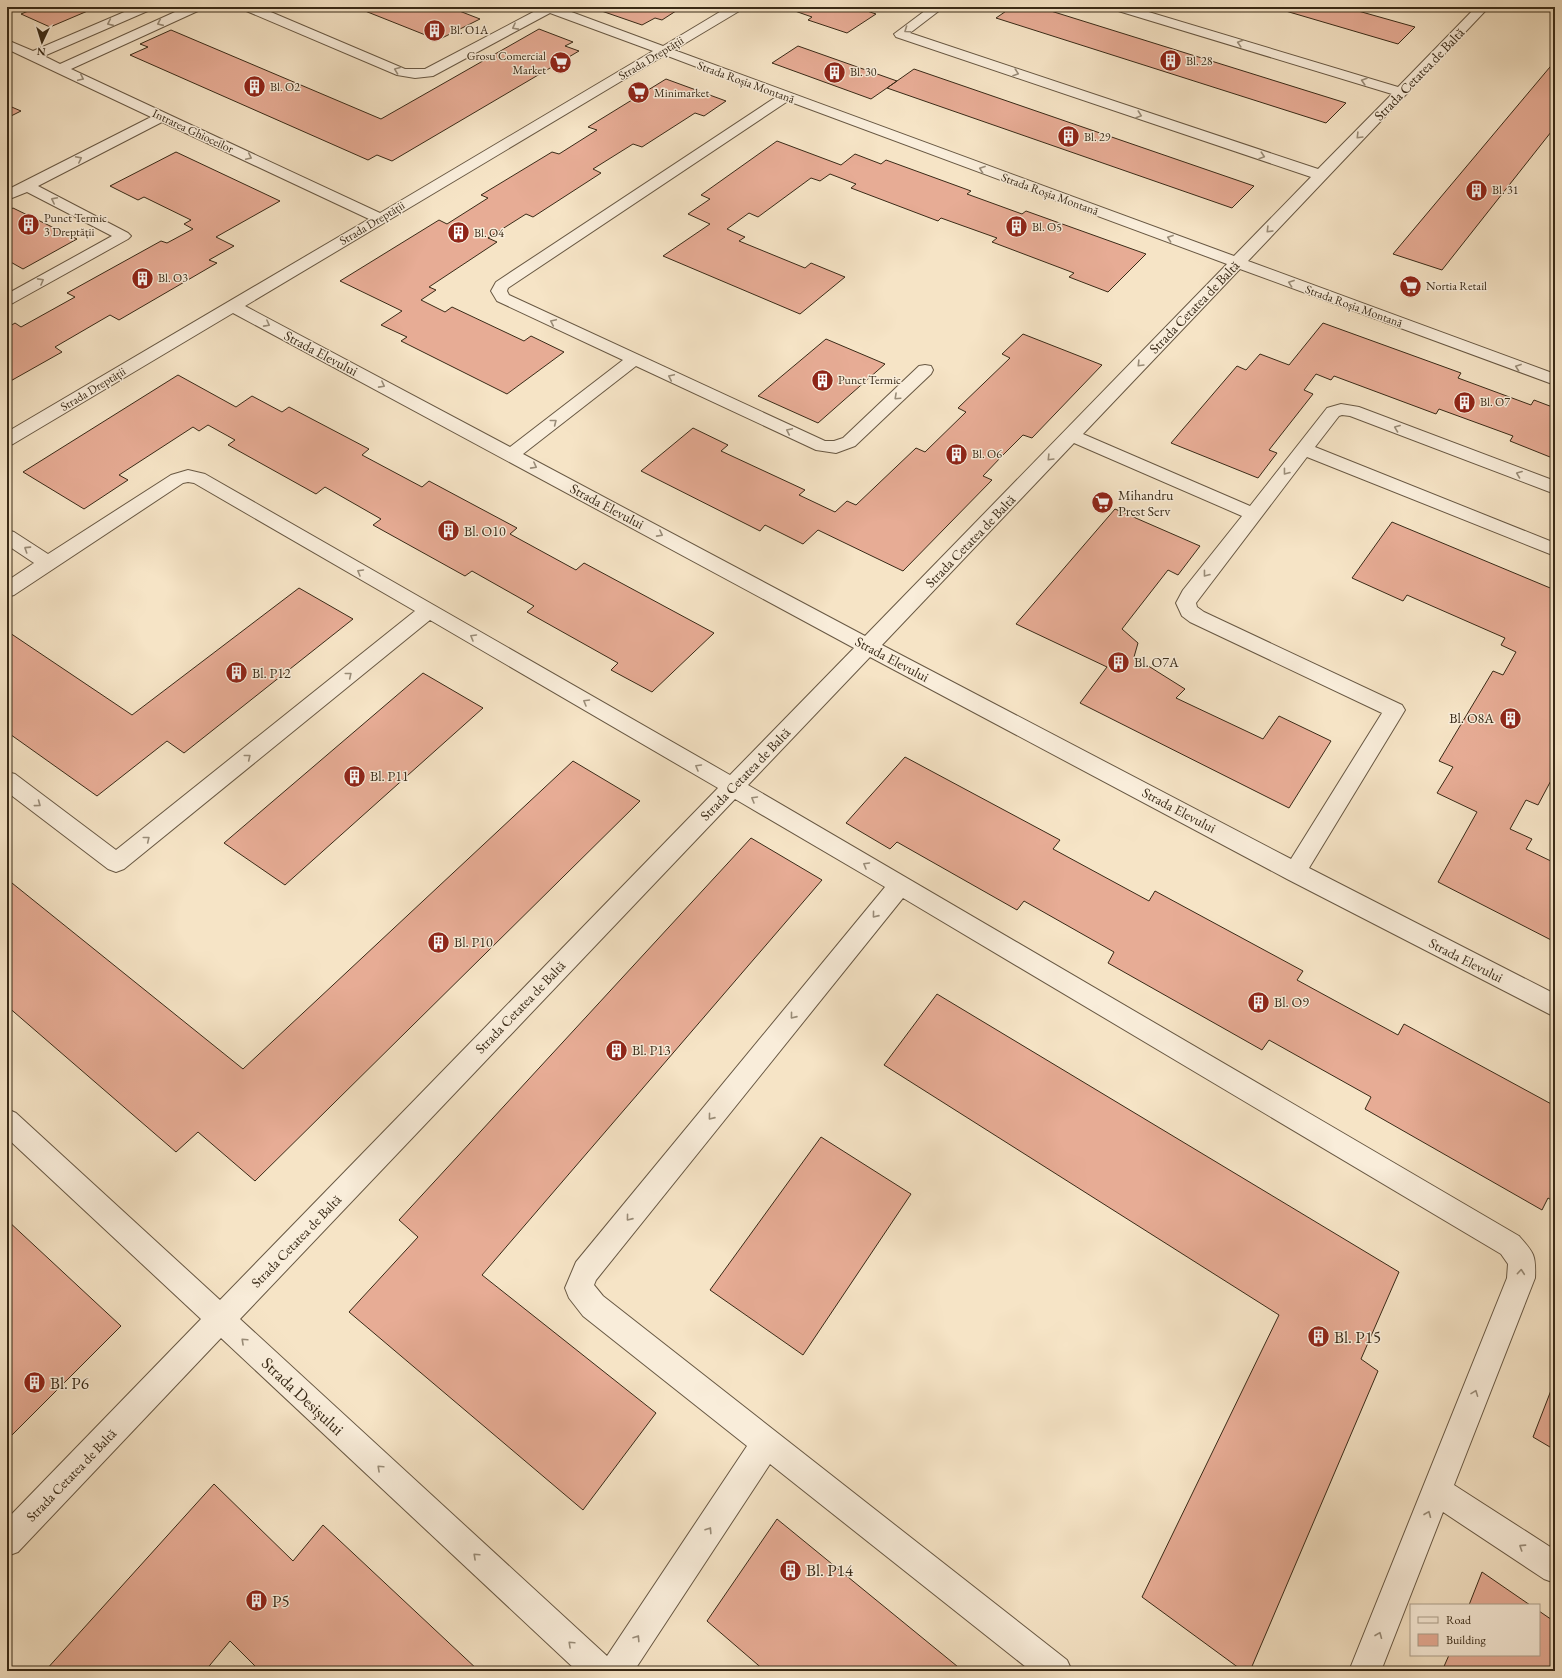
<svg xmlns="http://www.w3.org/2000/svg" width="1562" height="1678" font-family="'EB Garamond',serif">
<rect width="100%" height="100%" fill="#f6e4c6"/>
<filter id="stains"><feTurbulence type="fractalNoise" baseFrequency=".005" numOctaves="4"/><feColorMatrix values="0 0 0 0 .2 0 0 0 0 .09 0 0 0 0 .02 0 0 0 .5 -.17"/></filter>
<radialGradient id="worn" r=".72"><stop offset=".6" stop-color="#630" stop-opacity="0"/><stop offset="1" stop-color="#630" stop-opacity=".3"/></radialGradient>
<path fill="#e7ac95" stroke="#392a17" d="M97,7L50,27L21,14L38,7Z
M355,7H449L480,19L438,40Z
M590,7H678L676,8L679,9L662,20L655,18L642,25Z
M797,7H873L867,11L876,14L847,33L808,20L812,17L792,10Z
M1012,7H1038L1346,103L1326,123L996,18Z
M1272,7H1344L1415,27L1398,44Z
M539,29L573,42L565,46L579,51L392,161L377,155L368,160L130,55L148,47L140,44L171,30L381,119Z
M798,46L897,81L871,99L772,63Z
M1555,61V127L1442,270L1393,254Z
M914,69L1254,186L1232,208L887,88Z
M666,79L726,101L704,116L695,113L642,147L633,144L593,169L601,173L533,217L526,214L488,238L497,242L429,287L436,290L421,300L445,312L452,307L524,341L531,336L564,352L507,394L401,341L407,337L381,325L402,311L340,281L439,220L447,224L488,198L481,195L552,152L559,154L597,130L588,127Z
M7,105L21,111L7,118Z
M777,141L841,165L855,154L881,164L886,160L971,191L967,194L1022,214L1026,211L1146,254L1108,292L1069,277L1074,273L992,242L997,238L941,218L938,221L851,188L856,184L830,174L820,181L811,178L758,217L749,213L727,229L745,237L739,241L805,268L811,263L845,277L800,314L663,256L710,224L688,214L710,199L701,195Z
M176,152L280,201L216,237L234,246L209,260L217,263L119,320L110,315L55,347L62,352L7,383V328L15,323L21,327L75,297L67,293L161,241L167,243L193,229L184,224L191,220L144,197L138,200L110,186Z
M13,208L77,239L23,269L7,260V211Z
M1323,323L1461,373L1458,378L1531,405L1534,400L1555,408V459L1510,441L1513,436L1439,409L1436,414L1334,376L1331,380L1316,374L1304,390L1313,394L1269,450L1277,453L1258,478L1171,443L1237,366L1246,370L1260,354L1289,365Z
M1023,334L1102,365L1032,438L1023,435L1002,456L983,476L992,480L903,571L818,530L803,544L765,525L760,531L641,471L693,428L728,445L721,451L805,490L799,495L835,512L847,501L856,505L916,448L925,452L966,412L958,408L1010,358L1002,354Z
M826,339L885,364L818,423L758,396Z
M178,375L236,407L252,396L282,412L289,407L369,449L362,455L422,487L429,481L517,528L510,534L576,570L584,563L714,633L652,692L611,670L618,663L527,612L534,606L472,571L465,576L373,525L381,519L325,487L316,494L228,445L235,440L208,425L199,431L193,427L119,475L128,480L84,509L23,472Z
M1115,509L1200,546L1178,575L1168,570L1122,629L1138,643L1134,657L1185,689L1176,698L1263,739L1279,716L1331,741L1289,808L1080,703L1107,667L1016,624Z
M1392,522L1555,590V773L1538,805L1526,800L1510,829L1532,839L1526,849L1555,863V942L1438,882L1477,812L1437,793L1453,767L1439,761L1493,671L1503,675L1516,652L1501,645L1505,638L1407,595L1403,601L1352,578Z
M299,588L353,619L184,753L167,741L97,796L7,732V631L132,715Z
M423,673L483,708L285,885L224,843Z
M905,757L1060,840L1053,849L1149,901L1155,891L1303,971L1297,980L1398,1035L1404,1024L1555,1106V1202L1548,1198L1542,1210L1365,1109L1371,1097L1269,1040L1262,1050L1108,963L1114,952L1024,901L1017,910L897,842L890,849L846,823Z
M573,761L640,801L255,1181L198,1132L176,1152L7,1006V879L243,1069Z
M751,838L822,880L482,1275L656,1413L583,1510L349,1312L418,1237L399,1220Z
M937,994L1399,1272L1361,1359L1378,1371L1250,1671H1243L1142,1597L1279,1315L884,1065Z
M821,1137L911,1194L803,1355L710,1290Z
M7,1220L121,1326L7,1440Z
M1555,1380V1450L1533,1437Z
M214,1484L293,1561L323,1525L479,1671H260L230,1641L205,1671H45Z
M777,1519L963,1671H765L707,1621Z
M1482,1572L1530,1605H1469Z
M1539,1611L1555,1622V1671H1442L1449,1655H1539Z"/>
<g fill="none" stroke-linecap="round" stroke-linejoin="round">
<defs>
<path id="minor" d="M136,7H152L150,10L44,56L60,64L186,7H202L200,10L71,69L380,213L653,51L550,13L433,76L415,78L397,75L244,10L242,7H259L405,69H425L541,8L540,7H558L663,46L728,7H743L741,10L674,50L1234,256L1311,177L896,37L894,34L930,7H944L910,33L1318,169L1392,94L1115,10L1113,7H1132L1398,87L1476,7H1489L1248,261L1555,374V385L1240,269L1083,434L1250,506L1327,408L1341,404L1359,407L1555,481V494L1350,416L1342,415L1339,416L1315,447L1555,543V556L1307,457L1196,603L1197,607L1204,612L1402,705L1405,710L1402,715L1309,868L1555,994V1017L1287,879L870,657L748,785L1519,1236C1534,1253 1536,1255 1535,1278L1454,1485L1555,1550V1583L1544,1579L1443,1512L1381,1671H1349L1507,1278L1508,1264L1501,1254L903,898L596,1280L594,1285L603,1296L1067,1660L1072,1671H1031L770,1464L634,1671H577L221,1338L18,1552L7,1556V1519L201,1319L7,1138V1109L16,1113L220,1300L718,788L430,620L124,869L116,872L108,869L7,792V772L15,774L116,850L415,611L194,483L188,482L183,483L14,595L7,597V581L34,563L7,545V530L14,532L48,554L171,475L188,470L205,474L730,775L854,648L233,313L13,444L7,446V432L369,219L162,122L38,186L128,233L131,236L128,239L13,303L7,305V294L112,236L27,192L7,200V190L151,117L7,49V40L33,51ZM665,55L776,97L496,282L491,291L497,301L623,360L510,447L245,306ZM788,101L1227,264L865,636L523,454L636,366L816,450L836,453L855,446L931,374L933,370L931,366L925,365L919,366L843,438L834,441H825L509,295L507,291L508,288ZM1074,443L1242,516L1183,590L1176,603L1182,616L1190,622L1382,713L1291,859L882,645ZM735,799L885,887L576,1262L565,1288L569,1298L583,1316L747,1446L607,1656L240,1319Z"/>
</defs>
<use href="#minor" stroke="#685843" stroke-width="2"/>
<use href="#minor" fill="#f9edda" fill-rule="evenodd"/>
</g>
<defs><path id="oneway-chevron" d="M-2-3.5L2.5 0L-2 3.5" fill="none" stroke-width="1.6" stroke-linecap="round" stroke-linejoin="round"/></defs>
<g stroke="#998c78">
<use href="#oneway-chevron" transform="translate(110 23) rotate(156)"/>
<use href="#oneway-chevron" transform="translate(160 23) rotate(156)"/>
<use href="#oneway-chevron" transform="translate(515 27) rotate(152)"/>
<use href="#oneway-chevron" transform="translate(907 30) rotate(145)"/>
<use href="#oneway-chevron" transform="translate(1240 43) rotate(-163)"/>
<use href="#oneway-chevron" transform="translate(397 70) rotate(-159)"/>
<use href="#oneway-chevron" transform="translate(1016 73) rotate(19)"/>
<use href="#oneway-chevron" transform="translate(81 78) rotate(25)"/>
<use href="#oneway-chevron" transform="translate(1364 81) rotate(-163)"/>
<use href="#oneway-chevron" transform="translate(1139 115) rotate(19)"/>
<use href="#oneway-chevron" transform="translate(1359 136) rotate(134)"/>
<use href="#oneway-chevron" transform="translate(1262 156) rotate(18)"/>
<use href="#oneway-chevron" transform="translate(249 157) rotate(25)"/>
<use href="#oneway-chevron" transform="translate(79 159) rotate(-27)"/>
<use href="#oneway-chevron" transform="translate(982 169) rotate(-160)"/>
<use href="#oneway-chevron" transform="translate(54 200) rotate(-153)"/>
<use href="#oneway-chevron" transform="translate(1269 230) rotate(134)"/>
<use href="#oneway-chevron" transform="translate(1170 238) rotate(-160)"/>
<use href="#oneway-chevron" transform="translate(41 281) rotate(-29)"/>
<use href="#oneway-chevron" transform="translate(1291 283) rotate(-160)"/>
<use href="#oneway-chevron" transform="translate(553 322) rotate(-155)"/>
<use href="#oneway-chevron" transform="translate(267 324) rotate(28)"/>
<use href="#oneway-chevron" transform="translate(1140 364) rotate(134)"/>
<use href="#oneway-chevron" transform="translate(1518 367) rotate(-160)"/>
<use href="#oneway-chevron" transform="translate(671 377) rotate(-155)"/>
<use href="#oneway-chevron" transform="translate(382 385) rotate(28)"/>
<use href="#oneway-chevron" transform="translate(897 397) rotate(137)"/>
<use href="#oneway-chevron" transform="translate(554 422) rotate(-38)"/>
<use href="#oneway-chevron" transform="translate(1397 428) rotate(-159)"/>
<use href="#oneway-chevron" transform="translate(789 431) rotate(-155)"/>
<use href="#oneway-chevron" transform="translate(1050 458) rotate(134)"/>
<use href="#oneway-chevron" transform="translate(534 466) rotate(28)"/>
<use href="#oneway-chevron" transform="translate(1286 472) rotate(128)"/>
<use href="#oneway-chevron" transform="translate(1519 474) rotate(-159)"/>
<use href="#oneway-chevron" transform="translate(660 534) rotate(28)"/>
<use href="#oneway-chevron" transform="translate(27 549) rotate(-147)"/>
<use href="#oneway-chevron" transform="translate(360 572) rotate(-150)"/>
<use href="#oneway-chevron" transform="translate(1206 574) rotate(128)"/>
<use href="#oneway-chevron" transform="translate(473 637) rotate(-150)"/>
<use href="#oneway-chevron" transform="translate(349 675) rotate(-39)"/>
<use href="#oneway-chevron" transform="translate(586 702) rotate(-150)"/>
<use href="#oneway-chevron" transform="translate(248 757) rotate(-39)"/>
<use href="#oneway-chevron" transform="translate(698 767) rotate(-150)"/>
<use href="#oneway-chevron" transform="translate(754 799) rotate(-150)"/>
<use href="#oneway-chevron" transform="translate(38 804) rotate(37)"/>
<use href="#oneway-chevron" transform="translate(147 839) rotate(-39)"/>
<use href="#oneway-chevron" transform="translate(866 865) rotate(-150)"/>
<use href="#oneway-chevron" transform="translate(875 915) rotate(129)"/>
<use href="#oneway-chevron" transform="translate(793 1016) rotate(129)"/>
<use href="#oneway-chevron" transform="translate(711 1117) rotate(129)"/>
<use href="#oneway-chevron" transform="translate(629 1218) rotate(129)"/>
<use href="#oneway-chevron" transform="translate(1521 1272) rotate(-85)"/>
<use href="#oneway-chevron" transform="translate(244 1341) rotate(-137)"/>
<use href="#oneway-chevron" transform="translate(1475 1393) rotate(-69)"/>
<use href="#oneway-chevron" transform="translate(380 1468) rotate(-137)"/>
<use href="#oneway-chevron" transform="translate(1428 1514) rotate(-68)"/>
<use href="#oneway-chevron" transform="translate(709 1530) rotate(-57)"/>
<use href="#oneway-chevron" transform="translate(1522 1547) rotate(-147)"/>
<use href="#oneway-chevron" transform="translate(476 1556) rotate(-137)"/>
<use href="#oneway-chevron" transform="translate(1379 1635) rotate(-68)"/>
<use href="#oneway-chevron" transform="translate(637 1638) rotate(-57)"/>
<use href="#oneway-chevron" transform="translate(571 1644) rotate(-137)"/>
</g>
<defs>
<symbol id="building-disc" viewBox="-11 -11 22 22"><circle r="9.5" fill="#8f2418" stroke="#f9edda"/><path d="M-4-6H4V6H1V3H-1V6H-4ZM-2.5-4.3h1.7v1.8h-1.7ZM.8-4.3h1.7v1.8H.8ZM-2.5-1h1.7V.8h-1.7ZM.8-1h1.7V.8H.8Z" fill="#fff"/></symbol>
<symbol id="supermarket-disc" viewBox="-11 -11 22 22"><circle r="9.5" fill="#8f2418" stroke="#f9edda"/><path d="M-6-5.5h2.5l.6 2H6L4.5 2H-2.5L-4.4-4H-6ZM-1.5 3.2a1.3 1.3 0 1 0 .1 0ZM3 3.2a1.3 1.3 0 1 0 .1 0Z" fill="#fff"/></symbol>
</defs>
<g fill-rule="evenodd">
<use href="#building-disc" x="422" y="18" width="25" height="25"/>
<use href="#building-disc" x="1158" y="48" width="25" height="25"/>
<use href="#supermarket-disc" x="548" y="50" width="25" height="25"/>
<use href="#building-disc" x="822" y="60" width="25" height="25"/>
<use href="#building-disc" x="242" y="74" width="25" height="25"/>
<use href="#supermarket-disc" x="626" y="80" width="25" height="25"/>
<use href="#building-disc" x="1056" y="124" width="25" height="25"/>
<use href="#building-disc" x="1464" y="178" width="25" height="25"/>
<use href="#building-disc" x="16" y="212" width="25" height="25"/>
<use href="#building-disc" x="1004" y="214" width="25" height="25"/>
<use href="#building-disc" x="446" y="220" width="25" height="25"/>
<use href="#building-disc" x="130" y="266" width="25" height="25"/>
<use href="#supermarket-disc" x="1398" y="274" width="25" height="25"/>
<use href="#building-disc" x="810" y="368" width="25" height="25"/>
<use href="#building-disc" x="1452" y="390" width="25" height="25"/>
<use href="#building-disc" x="944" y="442" width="25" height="25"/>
<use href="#supermarket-disc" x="1090" y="490" width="25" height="25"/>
<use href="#building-disc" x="436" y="518" width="25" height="25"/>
<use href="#building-disc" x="1106" y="650" width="25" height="25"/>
<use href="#building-disc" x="224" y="660" width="25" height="25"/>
<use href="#building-disc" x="1498" y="706" width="25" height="25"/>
<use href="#building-disc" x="342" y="764" width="25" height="25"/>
<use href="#building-disc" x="426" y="930" width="25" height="25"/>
<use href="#building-disc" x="1246" y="990" width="25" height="25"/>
<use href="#building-disc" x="604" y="1038" width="25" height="25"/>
<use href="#building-disc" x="1306" y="1324" width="25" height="25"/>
<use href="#building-disc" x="22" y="1370" width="25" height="25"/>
<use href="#building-disc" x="778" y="1558" width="25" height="25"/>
<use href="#building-disc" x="244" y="1588" width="25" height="25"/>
</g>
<g text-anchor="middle" stroke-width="3" stroke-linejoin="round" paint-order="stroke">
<g font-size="12" fill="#392a17" stroke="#f9edda" text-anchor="start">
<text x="450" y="34">Bl. O1A</text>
<text x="546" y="60" text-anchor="end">Grosu Comercial<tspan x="546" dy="14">Market</tspan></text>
<text x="1186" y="65">Bl. 28</text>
<text x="850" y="76">Bl. 30</text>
<text x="270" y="91">Bl. O2</text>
<text x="654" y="97">Minimarket</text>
<text x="1084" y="141">Bl. 29</text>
<text x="1492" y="194">Bl. 31</text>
<text x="44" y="222">Punct Termic<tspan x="44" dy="14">3 Dreptății</tspan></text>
<text x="1032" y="231">Bl. O5</text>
<text x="474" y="237">Bl. O4</text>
<text x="158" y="282">Bl. O3</text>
<text x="1426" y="290">Nortia Retail</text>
<text x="838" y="384">Punct Termic</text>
<text x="1480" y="406">Bl. O7</text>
<text x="972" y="458">Bl. O6</text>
</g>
<g font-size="12" fill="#392a17" stroke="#f9edda">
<text transform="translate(651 58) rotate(-31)" y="4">Strada Dreptății</text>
<text transform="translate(746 82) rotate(20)" y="4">Strada Roșia Montană</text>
<text transform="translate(193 131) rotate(25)" y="4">Intrarea Ghioceilor</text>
<text transform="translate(1050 194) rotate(20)" y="4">Strada Roșia Montană</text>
<text transform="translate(372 223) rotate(-31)" y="4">Strada Dreptății</text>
<text transform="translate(1354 306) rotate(20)" y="4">Strada Roșia Montană</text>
<text transform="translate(93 389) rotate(-31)" y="4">Strada Dreptății</text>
</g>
<g font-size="14" fill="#392a17" stroke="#f9edda">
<text transform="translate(1419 74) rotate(-46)" y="5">Strada Cetatea de Baltă</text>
<text transform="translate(1194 307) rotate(-46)" y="5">Strada Cetatea de Baltă</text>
<text transform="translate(321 353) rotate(28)" y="5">Strada Elevului</text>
<text transform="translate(607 506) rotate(28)" y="5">Strada Elevului</text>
<text transform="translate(970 541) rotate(-46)" y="5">Strada Cetatea de Baltă</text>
<text transform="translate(892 659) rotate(28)" y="5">Strada Elevului</text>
<text transform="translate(745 774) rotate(-46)" y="5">Strada Cetatea de Baltă</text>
<text transform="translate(1179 810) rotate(28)" y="5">Strada Elevului</text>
<text transform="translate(1466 960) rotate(27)" y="5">Strada Elevului</text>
<text transform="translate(520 1007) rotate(-46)" y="5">Strada Cetatea de Baltă</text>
<text transform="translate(296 1241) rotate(-46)" y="5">Strada Cetatea de Baltă</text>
<text transform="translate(71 1475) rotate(-46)" y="5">Strada Cetatea de Baltă</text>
</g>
<g font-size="14" fill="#392a17" stroke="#f9edda" text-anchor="start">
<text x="1118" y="500">Mihandru<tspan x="1118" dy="16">Prest Serv</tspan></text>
<text x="464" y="536">Bl. O10</text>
<text x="1134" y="667">Bl. O7A</text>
<text x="252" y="678">Bl. P12</text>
<text x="1494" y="723" text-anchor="end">Bl. O8A</text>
<text x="370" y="781">Bl. P11</text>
<text x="454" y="947">Bl. P10</text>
<text x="1274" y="1007">Bl. O9</text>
<text x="632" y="1055">Bl. P13</text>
</g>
<g font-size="17" fill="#392a17" stroke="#f9edda" text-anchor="start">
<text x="1334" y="1343">Bl. P15</text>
<text x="50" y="1389">Bl. P6</text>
<text x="806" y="1576">Bl. P14</text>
<text x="272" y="1607">P5</text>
</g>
<g font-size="17" fill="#392a17" stroke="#f9edda">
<text transform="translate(303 1396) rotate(43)" y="6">Strada Desișului</text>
</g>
</g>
<rect width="1562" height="1678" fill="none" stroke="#f6e4c6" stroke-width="24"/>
<rect x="8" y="8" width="1546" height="1662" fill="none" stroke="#392a17" stroke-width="2"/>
<rect x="12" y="12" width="1538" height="1654" fill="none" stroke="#392a17"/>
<rect x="1410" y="1604" width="130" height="52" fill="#f9edda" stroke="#ac9f8c"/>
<rect x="1418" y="1617" width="20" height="6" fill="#f9edda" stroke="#ac9f8c"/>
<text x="1446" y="1624" font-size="12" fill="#392a17">Road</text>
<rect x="1418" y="1634" width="20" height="12" fill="#e7ac95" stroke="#ac9f8c"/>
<text x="1446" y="1644" font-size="12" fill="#392a17">Building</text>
<g transform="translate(42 42) rotate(184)" stroke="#f9edda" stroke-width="3" paint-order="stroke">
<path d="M0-3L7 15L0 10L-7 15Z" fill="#392a17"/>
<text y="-6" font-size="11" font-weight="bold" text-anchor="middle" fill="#392a17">N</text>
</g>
<rect width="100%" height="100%" filter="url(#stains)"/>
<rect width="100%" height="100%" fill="url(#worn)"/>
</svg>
